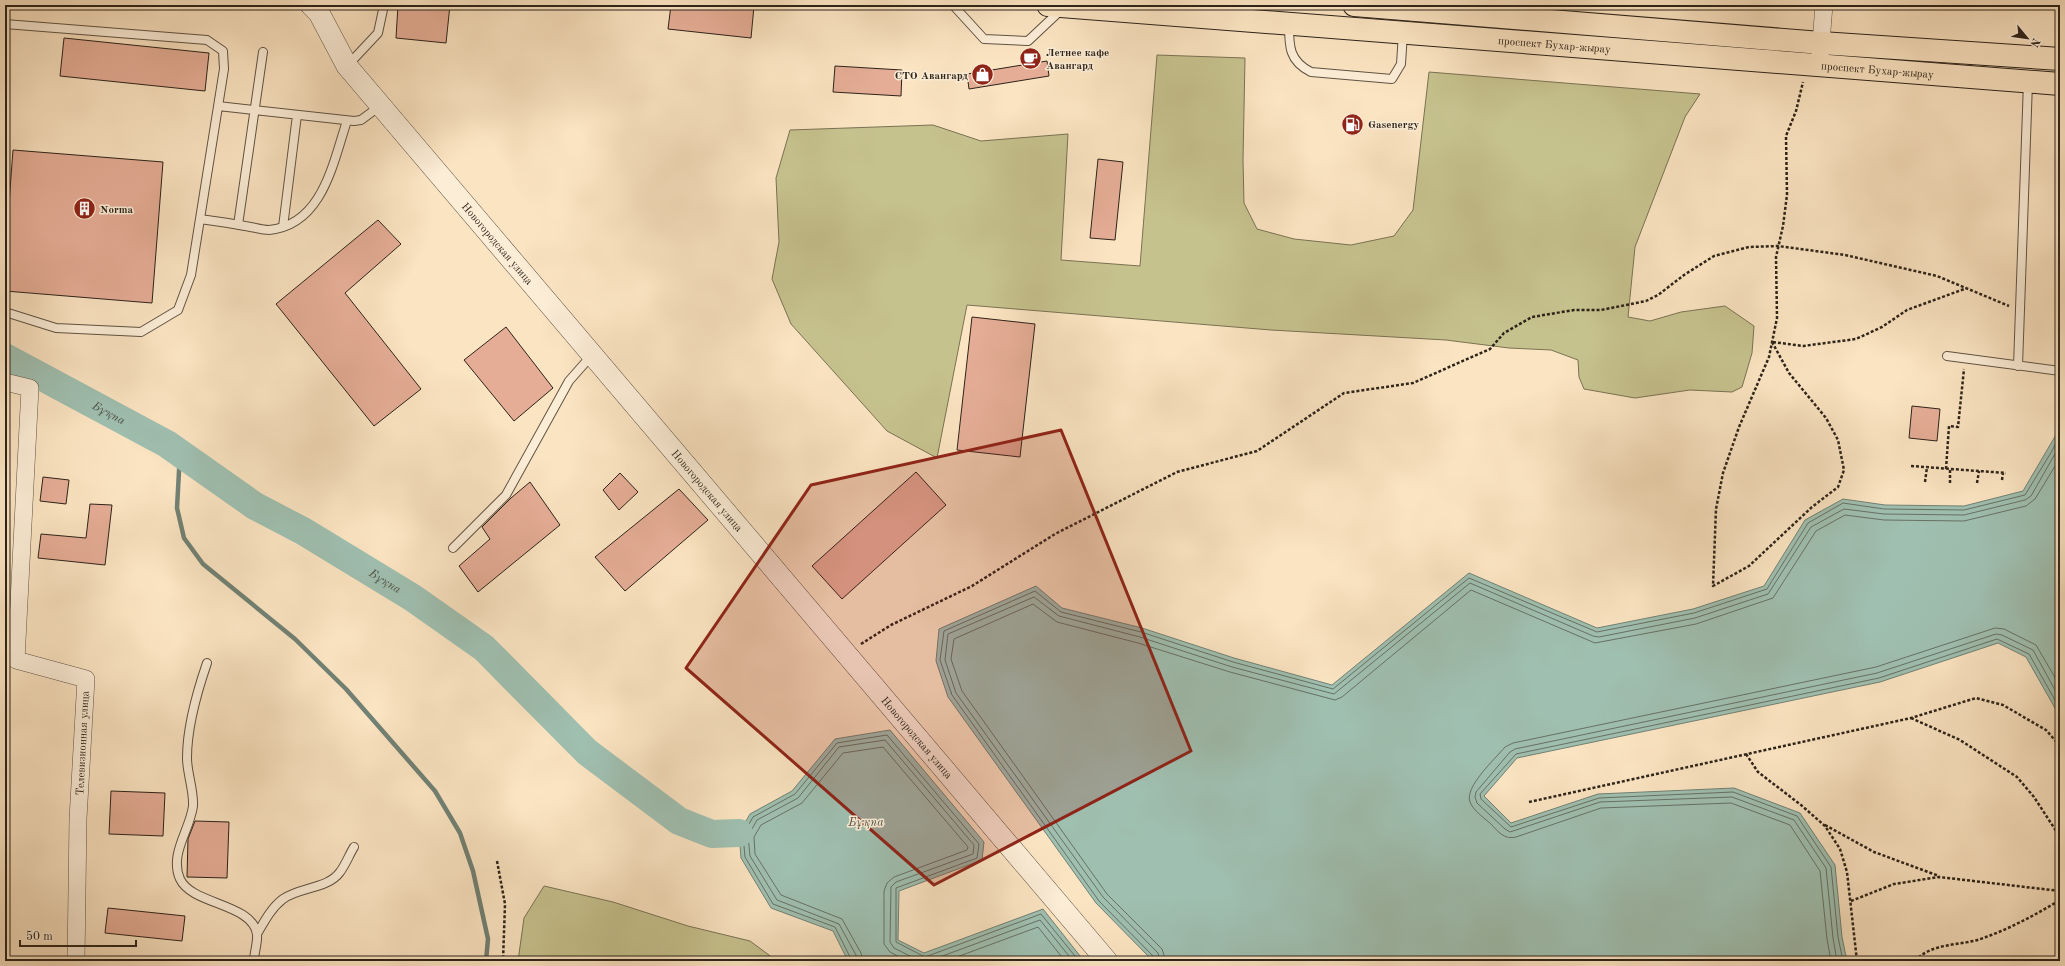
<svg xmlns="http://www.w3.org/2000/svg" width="2065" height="966" font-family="'Old Standard TT',serif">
<rect width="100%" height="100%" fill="#fbe4c2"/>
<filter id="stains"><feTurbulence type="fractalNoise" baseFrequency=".005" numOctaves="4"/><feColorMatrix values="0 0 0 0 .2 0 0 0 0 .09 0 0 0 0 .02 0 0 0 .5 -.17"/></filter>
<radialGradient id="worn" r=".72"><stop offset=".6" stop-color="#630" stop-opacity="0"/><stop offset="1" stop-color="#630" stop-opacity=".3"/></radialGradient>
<path fill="#c6c28e" stroke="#7a7254" d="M1157,55L1245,58L1243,160L1244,203L1257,229L1294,239L1351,245L1394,236L1413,210L1429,72L1700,94L1685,117L1635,247L1628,317L1650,321L1681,312L1725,306L1754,326L1752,353L1742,387L1732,392L1690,390L1635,398L1584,389L1579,377L1578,360L1551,350L1509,348L1446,340L1271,330L967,305L937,458L887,431L791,324L772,279L779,242L776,178L790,130L933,125L981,141L1068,134L1061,260L1140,266Z
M544,886L613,902L688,926L750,941L777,961H518L524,918Z"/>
<path fill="#9fbfb0" stroke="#718174" d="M2060,428V717L2026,657L1998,643L1880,682L1517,758L1484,796L1511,823L1598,794L1734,788L1800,813L1835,865L1842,937L1847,961H1153L1096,903L948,697L936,661L939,629L1036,586L1062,608L1142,628L1234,658L1332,685L1469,573L1597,628L1693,609L1764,586L1805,520L1843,499L1885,505L1964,506L2023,491Z
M890,730L984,842L982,860L899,891L898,940L924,953L1043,909L1084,961H848L833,931L771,908L741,858L739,833L750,814L792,791L835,739Z"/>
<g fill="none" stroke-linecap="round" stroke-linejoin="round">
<path stroke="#667164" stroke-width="1" d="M852,961L835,927L773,904L745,857L743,835L753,817L795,794L837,743L887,735L979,844L977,858L896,888V942L925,957L1041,914L1079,961
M857,961L856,955L839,924L777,900L750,856L748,836L757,820L798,798L839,747L885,740L974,845L973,854L896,882L891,887L890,942L894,948L920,961
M863,961L861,953L842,919L781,895L755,854L754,837L761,825L802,803L843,753L883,747L968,847L967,850L894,877L887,883L884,891V944L890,952L907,961
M929,961L1040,920L1073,961
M946,961L1038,927L1065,961
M1155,961L1154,957L1099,901L952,695L940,660L944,631L1035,591L1061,612L1141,632L1233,662L1333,689L1469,578L1597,632L1694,613L1767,589L1808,523L1843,503L1884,509L1964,510L2025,495L2052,451L2060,434
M1160,961L1158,953L1103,897L956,693L945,660L948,634L1034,597L1059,616L1140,637L1232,667L1334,694L1470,583L1593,636L1599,637L1695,618L1768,594L1811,527L1844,509L1884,514L1964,515L2025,500L2031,496L2060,445
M1166,961L1162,949L1107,894L962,691L951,659L954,639L1033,604L1057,622L1138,643L1230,672L1335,700L1342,697L1471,590L1595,643L1696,624L1773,598L1816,531L1845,515L1884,520L1964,521L2026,506L2035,499L2060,458
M1831,961L1827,939L1820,871L1790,825L1731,803L1601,808L1516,837C1505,840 1498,832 1491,824C1484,818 1473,810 1470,802C1464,787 1496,758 1505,747L1513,743L1876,667L1995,628L2004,629L2036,645L2060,686
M1837,961L1833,938L1826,868L1794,820L1732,797L1600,802L1510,832L1505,829L1477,803L1475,797L1476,792L1510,752L1515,749L1877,673L1996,634L2002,635L2033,650L2060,699
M1843,961L1838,937L1831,867L1797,816L1733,792L1599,798L1511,827L1481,799L1480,794L1516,754L1879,678L1997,639L2029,654L2060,709"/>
<path stroke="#718174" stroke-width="4.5" d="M180,453L177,508L184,538L203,564L295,639L346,689L435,791L460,833L473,871L488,939L486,961"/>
<path stroke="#9fbfb0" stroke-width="28" id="s1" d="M5,357L167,444L255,506L303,531L413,598L484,648L587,752L679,821L712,834L739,833"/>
</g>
<path fill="#e5ad96" stroke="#2d2319" d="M398,5H450L446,43L396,38Z
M671,5L754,6L751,38L668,29Z
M64,38L209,53L205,91L60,76Z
M1047,61L1049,76L969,89L967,74Z
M835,66L902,70L901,96L833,92Z
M13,150L163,162L152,303L5,291V256Z
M1098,159L1123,162L1115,240L1090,238Z
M378,220L401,244L345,293L421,389L374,426L276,304Z
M972,317L1035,324L1020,457L957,450Z
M506,327L553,388L514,421L464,360Z
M1912,406L1940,409L1937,441L1909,438Z
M916,472L946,505L842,599L812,566Z
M620,473L638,492L619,510L603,490Z
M43,477L69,480L66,504L40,501Z
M530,482L560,525L478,592L459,566L490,539L482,527L511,498Z
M679,489L708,520L625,591L595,557Z
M90,504L112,505L105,565L38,558L41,534L86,538Z
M111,791L165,793L163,836L109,834Z
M195,821L229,822L227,878L187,877L188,839Z
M108,908L185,916L182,941L105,933Z"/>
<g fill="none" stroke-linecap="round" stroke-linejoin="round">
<defs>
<path id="service" d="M618,5H621
M953,5L984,39L1028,41L1062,9
M5,24L207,40L223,51L224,69L191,275L178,310L141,332L56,328L5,312
M1289,25C1289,46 1289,61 1311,72L1392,79L1401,64L1403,33
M348,65L378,33L384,5
M218,106L354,121L361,120L380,106
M200,219C215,221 230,223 245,226C253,227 262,230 269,230C323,225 333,162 347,121
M238,225L263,52
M283,227L297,115
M1947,356L2060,371
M2018,366L2028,82
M453,548L506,495L569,381L591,356
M207,663C197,692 187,726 187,758C187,773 194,791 193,806C190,830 169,854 180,879C192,905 252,903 257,934C258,942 254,953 254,961
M257,934C264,922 271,908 283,899C299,887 328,889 340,872C346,864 349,855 354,847"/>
<path id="minor" d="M1820,55L1824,5
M5,382L30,388L16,660L86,679L78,819L76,961"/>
<g id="tertiary">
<path id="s2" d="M311,5L319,13L347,66L1107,961"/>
</g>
<g id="primary">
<path id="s3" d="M1048,5L2060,84"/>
<path d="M1354,5L1821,43L2060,59"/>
</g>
</defs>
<use href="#service" stroke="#605343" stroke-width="10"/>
<use href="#minor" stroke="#605343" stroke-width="18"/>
<use href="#tertiary" stroke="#605343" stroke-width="22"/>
<use href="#primary" stroke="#2d2319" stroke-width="24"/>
<path stroke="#2d2319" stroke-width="2.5" stroke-dasharray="3 2" stroke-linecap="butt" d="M1772,342L1789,373L1826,418L1838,440L1844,470L1838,487L1812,507L1749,566L1713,586L1716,509L1723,473L1739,427L1769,357L1777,318L1776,257L1783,226L1787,195L1786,136L1796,111L1803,82
M1773,342L1803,346L1856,339L1882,327L1907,310L1967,288
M1911,466L2006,473
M1946,469L1949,426L1958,427L1964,369
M2002,480L2003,473
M1925,482L1927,467
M1950,483V469
M1977,483L1979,471
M861,644L891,625L972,586L1055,534L1177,472L1257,451L1344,393L1413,383L1490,349L1504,333L1532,317L1574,310H1601L1646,301L1658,295L1684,275L1714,256L1749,247L1778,246L1845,255L1937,276L2009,306
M1911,718L1960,740L2017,777L2034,797L2060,837
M1746,754L1758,772L1801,805L1825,826L1840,849L1847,872L1857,961
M1529,802L1911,718L1976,698L2003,705L2046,730L2060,746
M1825,825L1874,852L1939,876
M497,861L505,904L503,961
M1851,901L1894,884L1939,877L2060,891
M1915,961C1933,941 1962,947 1986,937C2011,928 2037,914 2060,900"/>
<use href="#service" stroke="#fcedd7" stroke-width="8"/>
<use href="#minor" stroke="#fcedd7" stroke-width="17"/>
<use href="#tertiary" stroke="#fcedd7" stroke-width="21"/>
<use href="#primary" stroke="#fbe4c2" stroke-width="22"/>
</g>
<path fill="#8f2418" fill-opacity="0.2" stroke="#8f2418" stroke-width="3" stroke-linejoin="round" d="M1061,430L1191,751L934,885L686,668L811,485Z"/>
<defs>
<symbol id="cafe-disc" viewBox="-11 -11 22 22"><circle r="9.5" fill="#8f2418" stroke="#fcedd7"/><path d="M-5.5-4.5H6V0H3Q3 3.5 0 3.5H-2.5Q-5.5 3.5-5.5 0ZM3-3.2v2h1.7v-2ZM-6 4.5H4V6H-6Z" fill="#fff"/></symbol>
<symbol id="shop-disc" viewBox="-11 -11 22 22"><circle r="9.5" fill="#8f2418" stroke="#fcedd7"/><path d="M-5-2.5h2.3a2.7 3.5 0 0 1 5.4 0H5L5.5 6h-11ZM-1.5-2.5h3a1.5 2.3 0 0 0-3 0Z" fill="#fff"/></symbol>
<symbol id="fuel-disc" viewBox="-11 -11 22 22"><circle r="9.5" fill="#8f2418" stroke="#fcedd7"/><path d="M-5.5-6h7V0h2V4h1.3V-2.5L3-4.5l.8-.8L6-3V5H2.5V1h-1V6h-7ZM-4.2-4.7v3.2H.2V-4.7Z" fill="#fff"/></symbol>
<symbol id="building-disc" viewBox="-11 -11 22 22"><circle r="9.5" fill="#8f2418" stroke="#fcedd7"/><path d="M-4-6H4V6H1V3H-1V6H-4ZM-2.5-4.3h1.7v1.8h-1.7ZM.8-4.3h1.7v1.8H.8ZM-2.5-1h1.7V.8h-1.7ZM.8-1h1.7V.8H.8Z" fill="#fff"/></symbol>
</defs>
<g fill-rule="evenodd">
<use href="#cafe-disc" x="1018" y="46" width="25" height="25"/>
<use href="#shop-disc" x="970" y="62" width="25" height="25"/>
<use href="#fuel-disc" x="1340" y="112" width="25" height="25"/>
<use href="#building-disc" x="72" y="196" width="25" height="25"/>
</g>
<g text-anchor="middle" stroke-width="3" stroke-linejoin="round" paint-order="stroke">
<g font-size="11" fill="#2d2319" stroke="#fcedd7">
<text dy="4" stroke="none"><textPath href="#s3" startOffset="508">проспект Бухар-жырау</textPath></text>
<text dy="4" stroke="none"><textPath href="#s3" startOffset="832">проспект Бухар-жырау</textPath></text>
<text dy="4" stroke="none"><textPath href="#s2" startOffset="304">Новогородская улица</textPath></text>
<text dy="4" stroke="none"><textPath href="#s2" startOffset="628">Новогородская улица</textPath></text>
<text dy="4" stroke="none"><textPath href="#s2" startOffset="952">Новогородская улица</textPath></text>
<text transform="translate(82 743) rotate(-87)" y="4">Телевизионная улица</text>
</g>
<g font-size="11" font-weight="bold" fill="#2d2319" stroke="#fcedd7" text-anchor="start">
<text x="1046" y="56">Летнее кафе<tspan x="1046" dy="13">Авангард</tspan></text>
<text x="968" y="79" text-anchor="end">СТО Авангард</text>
<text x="1368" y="128">Gasenergy</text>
<text x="100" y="213">Norma</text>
</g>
<g font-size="12" font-style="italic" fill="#4f5246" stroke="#fcedd7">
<text dy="4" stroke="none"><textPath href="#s1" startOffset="118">Бұқпа</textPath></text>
<text dy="4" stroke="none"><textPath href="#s1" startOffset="442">Бұқпа</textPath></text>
<text x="866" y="826">Бұқпа</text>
</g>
</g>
<rect width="2065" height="966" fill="none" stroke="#fbe4c2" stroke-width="20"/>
<rect x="6" y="6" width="2053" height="954" fill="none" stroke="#2d2319" stroke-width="2"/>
<rect x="10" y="10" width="2045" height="946" fill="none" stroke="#2d2319"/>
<g transform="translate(2027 38) rotate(119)" stroke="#fcedd7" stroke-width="3" paint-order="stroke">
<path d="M0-3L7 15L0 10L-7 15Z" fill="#2d2319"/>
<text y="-6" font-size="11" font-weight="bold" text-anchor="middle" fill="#2d2319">N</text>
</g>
<path d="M20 940v6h116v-6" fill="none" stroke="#2d2319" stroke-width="2"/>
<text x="26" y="940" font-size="12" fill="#2d2319" stroke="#fcedd7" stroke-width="3" paint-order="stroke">50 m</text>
<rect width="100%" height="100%" filter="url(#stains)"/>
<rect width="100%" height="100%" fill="url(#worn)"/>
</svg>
